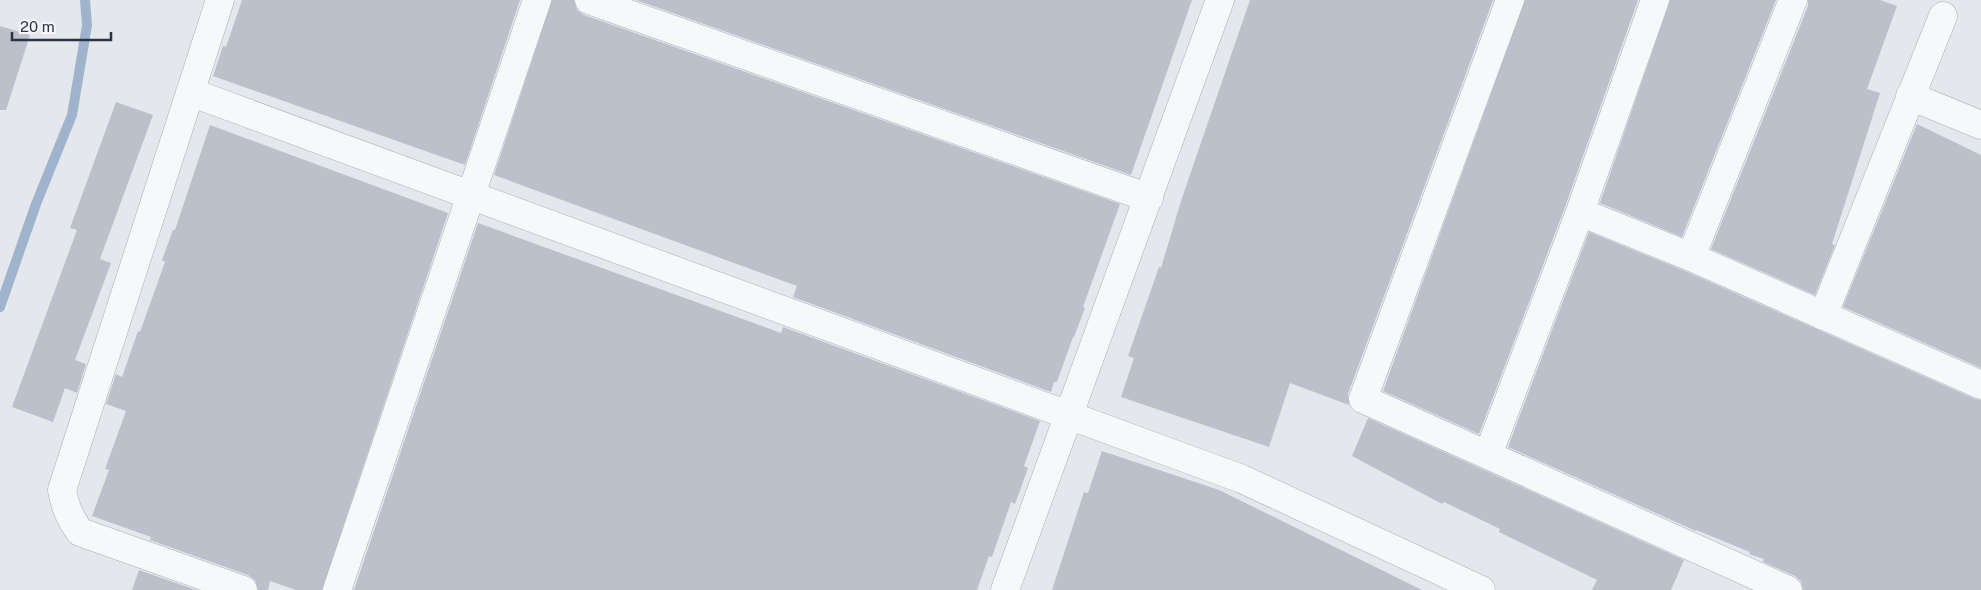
<svg xmlns="http://www.w3.org/2000/svg" width="1981" height="590" font-family="'Public Sans',sans-serif">
<rect width="100%" height="100%" fill="#e4e7ec"/>
<g fill="none" stroke-linecap="round" stroke-linejoin="round">
<path stroke="#9fb4cc" stroke-width="10" d="M0,307L36,204L72,115L87,25L85,0"/>
</g>
<path fill="#bbc0ca" d="M242,0H520L465,165L213,76L223,46L226,47Z
M552,0H574L577,10L584,15L1120,204L1083,307L1085,308L1074,337H1073L1057,382H1054L1051,392L793,297L797,286L494,175Z
M636,0H1192L1131,175Z
M1250,0H1493L1348,394L1349,405L1290,383L1269,447L1121,397L1134,358L1128,356L1159,267L1161,268L1181,201Z
M1525,0H1638L1565,207L1479,434L1383,391Z
M1670,0H1776L1682,237L1600,203Z
M1808,0H1880L1897,6L1867,89L1880,93L1832,244L1835,245L1815,295L1711,249L1808,6Z
M0,26L30,35L6,110H0Z
M116,102L153,115L100,259L111,263L75,360L86,364L77,393L65,388L53,422L12,407L77,230L70,228Z
M1917,124L1981,155V368L1843,307Z
M210,125L448,213L322,590H296L270,581L268,590H258L255,580L248,575L150,540L151,537L92,516L109,470L105,469L126,411L106,404L116,374L122,377L138,331L140,332L165,262L162,260L173,230H175Z
M478,223L781,333L783,327L1040,421L1024,466L1028,468L1015,504L1011,502L992,557L989,556L977,590H354Z
M1589,232L1685,271L1975,399L1981,400V590H1803L1801,581L1795,576L1763,562L1764,559L1749,554L1750,552L1696,530V531L1508,447Z
M1368,418L1684,560L1671,590H1592L1597,580L1499,532L1500,529L1444,502L1442,504L1352,456Z
M1102,451L1219,490L1422,590H1052L1084,492L1088,493Z
M139,570L196,590H132Z"/>
<g fill="none" stroke-linecap="round" stroke-linejoin="round">
<defs>
<path id="minor" d="M220,0L62,490C65,507 70,518 80,532L243,590
M589,0L1149,198
M1510,0L1363,399L1788,590
M190,92L1242,479L1481,590
M1910,96L1981,125
M1580,212L1691,257L1981,385
M1691,257L1793,0
M1823,316L1943,16
M1488,455L1580,212L1655,0
M337,590L537,0
M1005,590L1220,0"/>
</defs>
<use href="#minor" stroke="#a9aeb7" stroke-width="29"/>
<use href="#minor" stroke="#f7f8fa" stroke-width="28"/>
</g>
<path d="M12 32v8h99v-8" fill="none" stroke="#2b3445" stroke-width="2.5"/>
<text x="20" y="32" font-size="15" fill="#2b3445" stroke="#f4f6f9" stroke-width="4" paint-order="stroke">20 m</text>
</svg>
